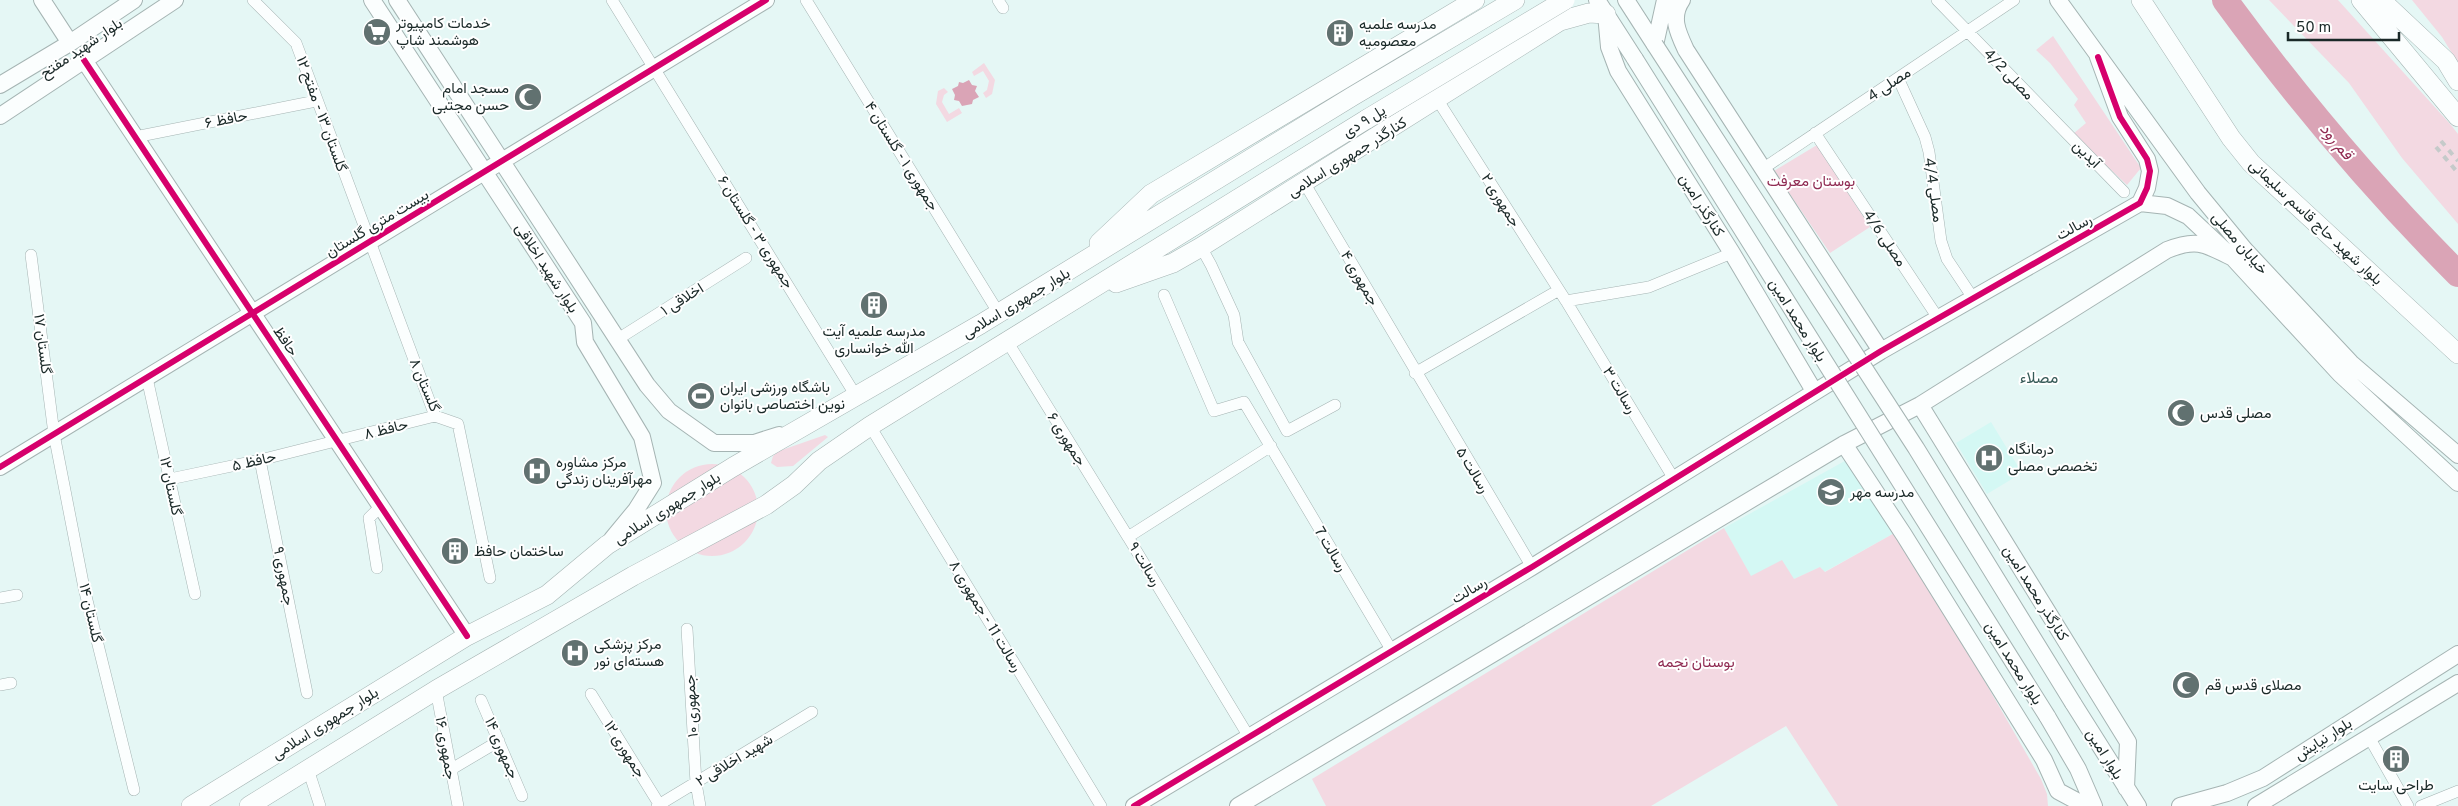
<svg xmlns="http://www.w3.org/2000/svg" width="2458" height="806" font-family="Overpass,Vazirmatn,sans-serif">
<rect width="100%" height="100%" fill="#e5f7f5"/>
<path fill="#d4f8f4" d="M1991,422L2022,473L1987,494L1956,443Z
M1852,457L1898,531L1824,572L1820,567L1794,579L1751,577L1724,528Z"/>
<path fill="#f3d9e2" d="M2269,0H2338L2451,125L2458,134V224L2402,158L2349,83Z
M2412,0H2458V63L2442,37Z
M2053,36L2141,168L2127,185L2073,134L2086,123L2074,105L2078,99L2050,63L2036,50Z
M984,63L995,80L992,94L986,98L983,93L987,90L989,81L983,71L974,76L972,72Z
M944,88L948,92L944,95L942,102L949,114L959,108L962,113L947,122L936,104L938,91Z
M1817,145L1870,227L1830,253L1774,171Z
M825,435L828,437L793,466L777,467L771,463L773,456L779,451Z
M666 510a46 46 0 1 1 92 0a46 46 0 1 1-92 0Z
M1724,528L1751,576L1782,560L1794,579L1820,567L1825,572L1898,531L2041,779L2047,794L2048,806H1838L1786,726L1651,806H1326L1312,779Z"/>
<path fill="#daa4b6" d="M969,80L972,85L977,86L975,91L979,97L973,100L972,104L962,106L959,101L954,100L955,95L952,89L958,86L959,82L963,83Z"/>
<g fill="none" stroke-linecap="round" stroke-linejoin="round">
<path stroke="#daa4b6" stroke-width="26" d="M2225,0C2296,97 2373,189 2458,274"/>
<defs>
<path id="street" d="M253,0L296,43L435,416
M612,0L856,396
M806,0L998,312
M998,0L1003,8
M1937,0L2124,192
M1898,78L1925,137L1929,152L1941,241L1947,259L1973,298
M1437,99L1566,301L1674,479
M1815,133L1938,318
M135,137L316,101
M1764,168L2014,0
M1305,184L1532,567
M1201,247L1211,265L1234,315L1238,342L1287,431L1335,405
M31,255L54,434L84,588L134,790
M1164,295L1214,411L1244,402L1392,651
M1566,301L1649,287L1732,253
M618,339L746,258
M1007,341L1128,537
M1415,373L1559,290
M147,378L195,594
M435,416L458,424L490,578
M870,426L1101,806
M260,460L307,693
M170,479L260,460L435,416
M377,568L369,518L381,506
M0,598L17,595
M687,629L696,783L700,806
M0,685L11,683
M436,690L458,806
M591,694L659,804
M481,700L522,796
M1249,737L1128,537L1271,446
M2369,737L2408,806
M308,769L320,806
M450,770L499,741
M657,806L812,712
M2421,806L2458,791"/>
<path id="secondary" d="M42,0L70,43
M372,0L583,323L585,342L642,437L653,483L636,510L612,539
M397,0L647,385L669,411L714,443H754L779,435
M1597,0L1635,59
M1626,0L1655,45
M1682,0C1670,17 1678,33 1686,50L1881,351
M2058,0L2198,193L2245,250L2351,363L2458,455
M1606,14L1609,47L1618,71L1732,253L1814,391
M1655,45L1665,0
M84,60L467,636
M0,85L70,43L134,0
M0,116L175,0
M2140,203L2167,206L2188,216L2233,258L2340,374L2458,483
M1920,405L2128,742L2126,788
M1844,444L1904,535L2044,760L2058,791L2086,806
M0,467L766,0
M2073,703L2138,806
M2047,716L2078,769L2094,806
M1134,806L1532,567L1881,351L2140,203L2147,188L2150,171L2147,159L2120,117L2098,57
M1238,806L1844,444L1920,405L2167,250C2197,238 2205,244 2233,258
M2180,806L2227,793L2263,778L2458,654
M2256,806L2458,683"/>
<path id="primary" d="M2141,0L2231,138L2251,163L2458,354
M2361,0L2458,117
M2381,0L2446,61L2458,81
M1099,243L1151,194L1475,0
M1116,283L1173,263L1201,247L1560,21L1589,13L1606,14
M191,806L467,636L547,595L607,545L733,467L981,324L1353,96L1515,0
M249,806L436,690L633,576L766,505L794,485L819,461L870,426L1367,119"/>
</defs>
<use href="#street" stroke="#a5b4b3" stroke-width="12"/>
<use href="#secondary" stroke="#a5b4b3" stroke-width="18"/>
<use href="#primary" stroke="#a5b4b3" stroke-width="20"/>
<use href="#street" stroke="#fbfefe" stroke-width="11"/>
<use href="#secondary" stroke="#fbfefe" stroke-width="16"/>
<use href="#primary" stroke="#fbfefe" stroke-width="19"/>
<path stroke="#c5caca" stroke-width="4" stroke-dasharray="6 6" stroke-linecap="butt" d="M2441,141L2458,161
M2436,147L2458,173"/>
<defs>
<path id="secondary-bridge" d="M1655,45L1916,448L2073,703
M1635,59L2047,716"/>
<path id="primary-bridge" d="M1367,119L1565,0"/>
</defs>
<use href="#secondary-bridge" stroke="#a5b4b3" stroke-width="18" stroke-linecap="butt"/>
<use href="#primary-bridge" stroke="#a5b4b3" stroke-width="20" stroke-linecap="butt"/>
<use href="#secondary-bridge" stroke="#fbfefe" stroke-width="16"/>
<use href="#primary-bridge" stroke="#fbfefe" stroke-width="19"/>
<defs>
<path id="cycleway" d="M84,60L467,636
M0,467L766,0
M1134,806L1532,567L1881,351L2140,203L2147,188L2150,171L2147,159L2120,117L2098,57"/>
</defs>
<use href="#cycleway" stroke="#fff" stroke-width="9"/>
<use href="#cycleway" stroke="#d6006c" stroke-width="6"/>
</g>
<defs>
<symbol id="supermarket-disc" viewBox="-11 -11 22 22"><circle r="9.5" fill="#617170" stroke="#fff"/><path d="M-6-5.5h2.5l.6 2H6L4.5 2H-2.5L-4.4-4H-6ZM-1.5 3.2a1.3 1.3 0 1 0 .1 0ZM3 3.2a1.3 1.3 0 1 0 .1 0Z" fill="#fff"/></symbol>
<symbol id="building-disc" viewBox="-11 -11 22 22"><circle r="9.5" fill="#617170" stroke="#fff"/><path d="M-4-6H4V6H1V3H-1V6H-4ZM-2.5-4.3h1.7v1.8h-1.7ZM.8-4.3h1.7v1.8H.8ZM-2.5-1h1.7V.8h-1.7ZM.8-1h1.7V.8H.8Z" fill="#fff"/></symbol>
<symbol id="mosque-disc" viewBox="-11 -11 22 22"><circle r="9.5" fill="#617170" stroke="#fff"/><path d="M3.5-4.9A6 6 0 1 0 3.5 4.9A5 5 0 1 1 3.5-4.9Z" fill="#fff"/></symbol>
<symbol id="stadium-disc" viewBox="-11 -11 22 22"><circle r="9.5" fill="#617170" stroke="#fff"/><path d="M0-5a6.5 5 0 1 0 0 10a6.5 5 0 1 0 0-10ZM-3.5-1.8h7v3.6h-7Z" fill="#fff"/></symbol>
<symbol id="hospital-disc" viewBox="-11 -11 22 22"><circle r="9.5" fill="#617170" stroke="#fff"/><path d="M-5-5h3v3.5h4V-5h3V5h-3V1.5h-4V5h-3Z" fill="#fff"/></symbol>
<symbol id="school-disc" viewBox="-11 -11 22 22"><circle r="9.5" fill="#617170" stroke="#fff"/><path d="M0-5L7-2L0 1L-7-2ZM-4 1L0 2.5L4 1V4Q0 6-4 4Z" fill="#fff"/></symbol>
</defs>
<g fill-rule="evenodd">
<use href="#supermarket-disc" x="361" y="16" width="32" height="32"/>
<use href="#building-disc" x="1324" y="17" width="32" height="32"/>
<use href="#mosque-disc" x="512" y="81" width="32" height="32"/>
<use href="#building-disc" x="858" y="289" width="32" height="32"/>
<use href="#stadium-disc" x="685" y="380" width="32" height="32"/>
<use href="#mosque-disc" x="2165" y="397" width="32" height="32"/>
<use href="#hospital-disc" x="1973" y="442" width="32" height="32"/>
<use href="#hospital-disc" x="521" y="455" width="32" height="32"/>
<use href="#school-disc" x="1815" y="476" width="32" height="32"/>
<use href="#building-disc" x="439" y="535" width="32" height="32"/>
<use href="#hospital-disc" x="559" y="637" width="32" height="32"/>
<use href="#mosque-disc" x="2170" y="669" width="32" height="32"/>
<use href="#building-disc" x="2380" y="743" width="32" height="32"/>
</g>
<g text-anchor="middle" stroke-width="4" stroke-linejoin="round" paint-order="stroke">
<g font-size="15" fill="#1a2928" stroke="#fff" text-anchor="start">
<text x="396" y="28">خدمات کامپیوتر<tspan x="396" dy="17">هوشمند شاپ</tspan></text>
<text x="1359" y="29">مدرسه علمیه<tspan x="1359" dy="17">معصومیه</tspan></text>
<text x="509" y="93" text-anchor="end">مسجد امام<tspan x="509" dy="17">حسن مجتبی</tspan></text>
<text x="874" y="336" text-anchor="middle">مدرسه علمیه آیت<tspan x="874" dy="17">الله خوانساری</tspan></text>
<text x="720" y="392">باشگاه ورزشی ایران<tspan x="720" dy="17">نوین اختصاصی بانوان</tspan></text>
<text x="2200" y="418">مصلی قدس</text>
<text x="2008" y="454">درمانگاه<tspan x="2008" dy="17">تخصصی مصلی</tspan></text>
<text x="556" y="467">مرکز مشاوره<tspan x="556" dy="17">مهرآفرینان زندگی</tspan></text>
<text x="1850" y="497">مدرسه مهر</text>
<text x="474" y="556">ساختمان حافظ</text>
<text x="594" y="649">مرکز پزشکی<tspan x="594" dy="17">هسته‌ای نور</tspan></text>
<text x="2205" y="690">مصلای قدس قم</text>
<text x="2396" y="790" text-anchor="middle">طراحی سایت</text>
</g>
<g font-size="15" fill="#1a2928" stroke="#fff">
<text transform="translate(81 48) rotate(-34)" y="5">بلوار شهید مفتح</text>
<text transform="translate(2009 74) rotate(46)" y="5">مصلی 4/2</text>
<text transform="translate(1889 84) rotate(-34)" y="5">مصلی 4</text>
<text transform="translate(322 114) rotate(70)" y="5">گلستان ۱۳ - مفتح ۱۲</text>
<text transform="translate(226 119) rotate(-11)" y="5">حافظ ۶</text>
<text transform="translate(1364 121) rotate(-32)" y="5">پل ۹ دی</text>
<text transform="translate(2087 154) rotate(45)" y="5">آیدین</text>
<text transform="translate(902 156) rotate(58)" y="5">جمهوری ۱ - گلستان ۴</text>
<text transform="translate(1347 157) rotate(-32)" y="5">کنارگذر جمهوری اسلامی</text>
<text transform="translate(1934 190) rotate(82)" y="5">مصلی 4/4</text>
<text transform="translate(1501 200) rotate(58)" y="5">جمهوری ۲</text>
<text transform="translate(1702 205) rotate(58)" y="5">کنارگذر امین</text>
<text transform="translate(2316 222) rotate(43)" y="5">بلوار شهید حاج قاسم سلیمانی</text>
<text transform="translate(377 223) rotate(-31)" y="5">بیست متری گلستان</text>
<text transform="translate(2074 227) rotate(-29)" y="5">رسالت</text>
<text transform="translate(756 232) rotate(58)" y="5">جمهوری ۳ - گلستان ۶</text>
<text transform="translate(1885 238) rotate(56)" y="5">مصلی 4/6</text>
<text transform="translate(2240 243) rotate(49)" y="5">خیابان مصلی</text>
<text transform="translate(547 268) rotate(57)" y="5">بلوار شهید اخلاقی</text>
<text transform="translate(1360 278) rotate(60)" y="5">جمهوری ۴</text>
<text transform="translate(682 299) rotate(-32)" y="5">اخلاقی ۱</text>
<text transform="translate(1016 303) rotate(-31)" y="5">بلوار جمهوری اسلامی</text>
<text transform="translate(1798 320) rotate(58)" y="5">بلوار محمد امین</text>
<text transform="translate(286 341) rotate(56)" y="5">حافظ</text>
<text transform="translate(43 344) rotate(83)" y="5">گلستان ۱۷</text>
<text transform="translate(425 385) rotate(67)" y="5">گلستان ۸</text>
<text transform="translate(1620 390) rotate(59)" y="5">رسالت ۳</text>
<text transform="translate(386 429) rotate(-14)" y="5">حافظ ۸</text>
<text transform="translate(1067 439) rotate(58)" y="5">جمهوری ۶</text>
<text transform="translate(254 461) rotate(-13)" y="5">حافظ ۵</text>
<text transform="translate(1473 470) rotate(59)" y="5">رسالت ۵</text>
<text transform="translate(171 486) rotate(78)" y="5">گلستان ۱۲</text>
<text transform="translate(667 508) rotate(-32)" y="5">بلوار جمهوری اسلامی</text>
<text transform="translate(1331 549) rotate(59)" y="5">رسالت 7</text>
<text transform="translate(1145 564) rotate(59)" y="5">رسالت ۹</text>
<text transform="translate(284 576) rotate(79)" y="5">جمهوری ۹</text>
<text transform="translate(1469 590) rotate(-31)" y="5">رسالت</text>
<text transform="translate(2036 593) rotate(58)" y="5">کنارگذر محمد امین</text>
<text transform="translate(91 613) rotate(77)" y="5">گلستان ۱۴</text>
<text transform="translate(986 616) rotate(59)" y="5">رسالت 11 - جمهوری ۸</text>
<text transform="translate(2014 663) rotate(58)" y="5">بلوار محمد امین</text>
<text transform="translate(691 706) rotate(-93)" y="5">جمهوری ۱۰</text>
<text transform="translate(325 723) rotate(-32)" y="5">بلوار جمهوری اسلامی</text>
<text transform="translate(2323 739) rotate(-33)" y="5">بلوار نیایش</text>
<text transform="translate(446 748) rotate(80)" y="5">جمهوری ۱۶</text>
<text transform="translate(502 748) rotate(67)" y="5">جمهوری ۱۴</text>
<text transform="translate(625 749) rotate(58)" y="5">جمهوری ۱۲</text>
<text transform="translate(2105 754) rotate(58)" y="5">بلوار امین</text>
<text transform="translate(734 760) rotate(-31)" y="5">شهید اخلاقی ۲</text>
</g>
<g font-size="15" fill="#902c53" stroke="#fff">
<text x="1811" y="186">بوستان معرفت</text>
<text x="1696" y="667">بوستان نجمه</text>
</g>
<g font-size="16" font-style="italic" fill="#912c53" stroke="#fff">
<text transform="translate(2337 141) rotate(50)" y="6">قم رود</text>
</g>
<g font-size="16" fill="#375b58" stroke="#fff">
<text x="2039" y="383">مصلاء</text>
</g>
</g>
<path d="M2288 32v8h111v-8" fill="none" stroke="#1a2928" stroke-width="2.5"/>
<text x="2296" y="32" font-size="15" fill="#1a2928" stroke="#ffffff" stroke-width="4" paint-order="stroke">50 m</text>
</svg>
